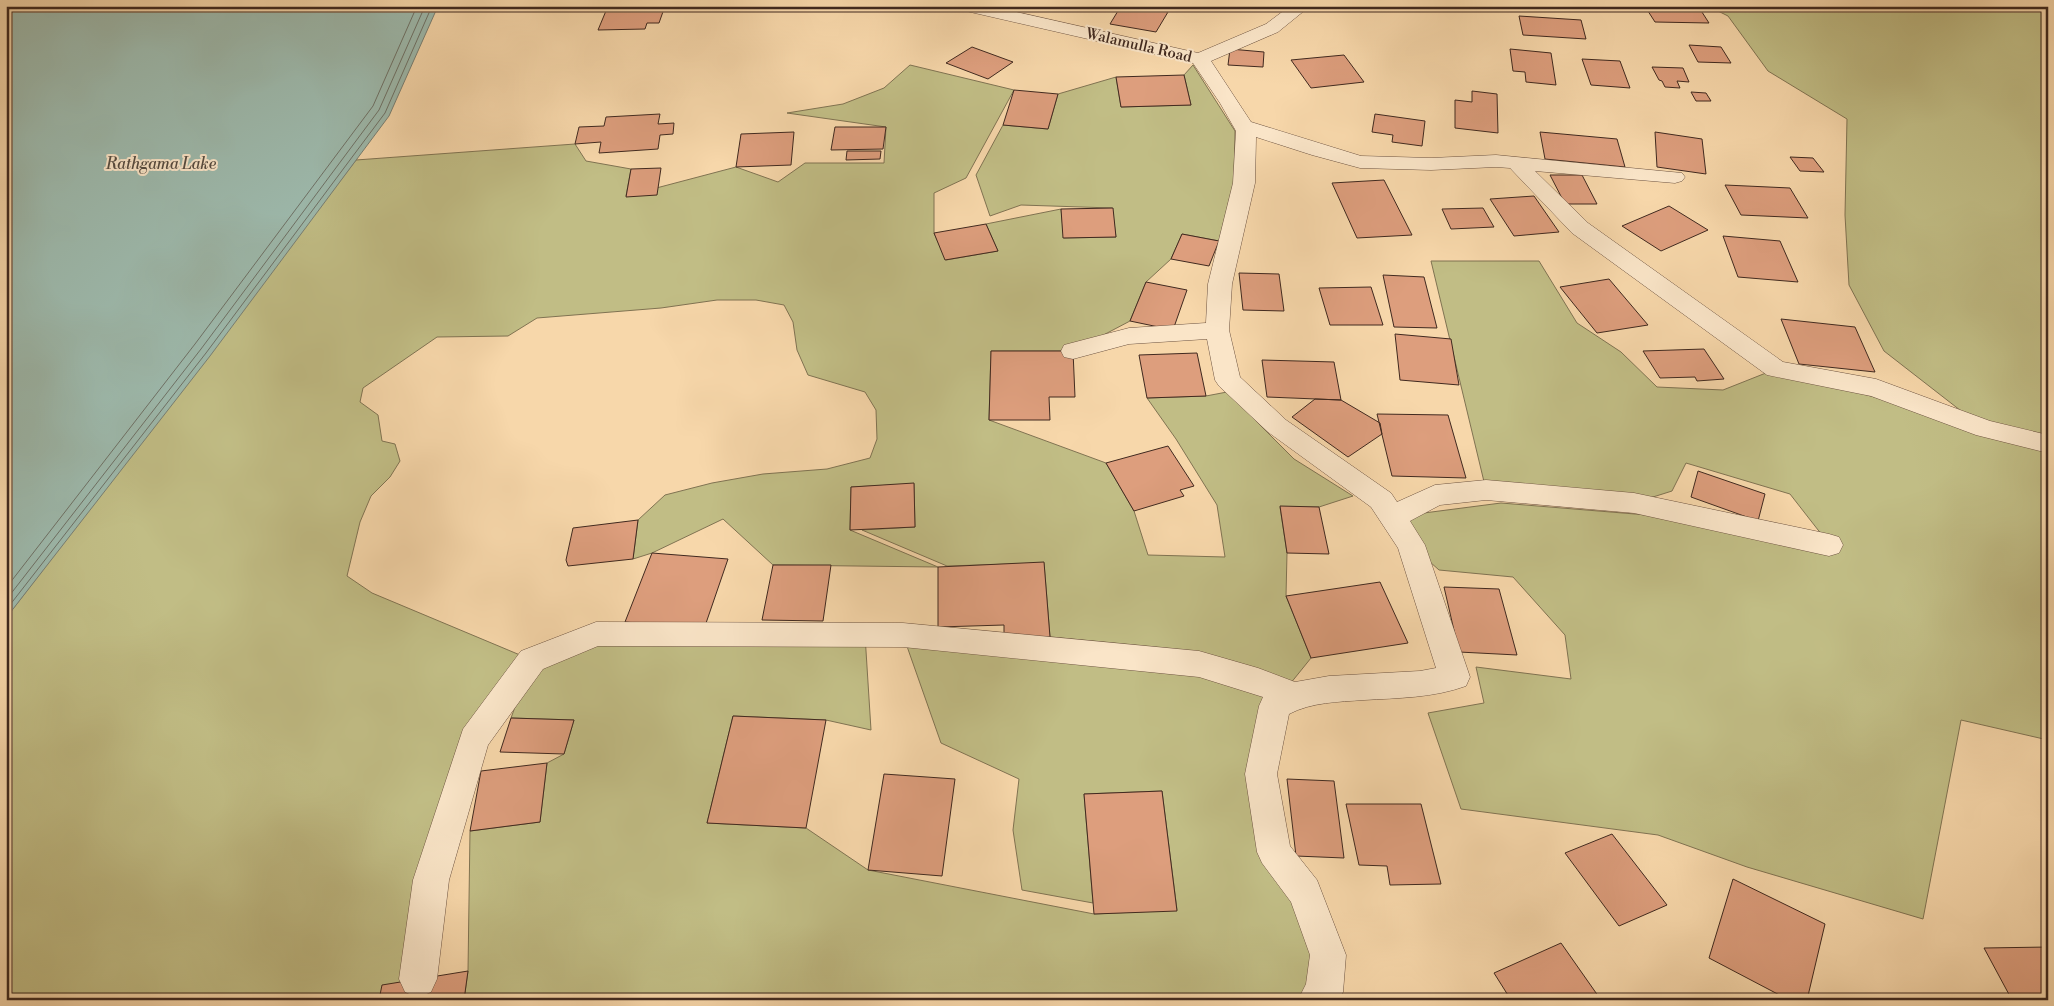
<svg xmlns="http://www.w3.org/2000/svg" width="2054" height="1006" font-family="'Libre Bodoni',serif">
<rect width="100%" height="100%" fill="#f7d7aa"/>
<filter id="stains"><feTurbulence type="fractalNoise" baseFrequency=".004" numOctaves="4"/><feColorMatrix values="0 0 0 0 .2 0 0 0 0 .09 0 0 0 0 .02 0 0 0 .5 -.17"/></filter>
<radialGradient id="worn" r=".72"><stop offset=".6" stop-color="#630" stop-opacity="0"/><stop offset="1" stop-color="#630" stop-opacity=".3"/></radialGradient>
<path fill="#c1bd85" stroke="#807352" d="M1708,6H2048V740L1961,720L1923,919L1747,867L1658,835L1461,809L1428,713L1484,703L1476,667L1571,679L1565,635L1513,577L1439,570L1411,545L1393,517L1501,503L1647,515L1829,544L1790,494L1686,463L1672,491L1634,503L1486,490L1431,261H1539L1577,323L1621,352L1657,387L1723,390L1776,369L1983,428L1884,351L1849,285L1845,215L1847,119L1768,71L1728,16Z
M910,65L1014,90L966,178L934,193V233L946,260L998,251L986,224L1061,209L1064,238L1116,237L1112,208L1021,205L990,216L976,175L1003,125L1048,129L1058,94L1116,77L1121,107L1191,105L1184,75L1193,65L1235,131L1234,181L1219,241L1182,234L1171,259L1146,282L1130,321L1073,351H991L989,420L1106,463L1134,511L1148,555L1225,557L1217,505L1176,439L1147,398L1206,396L1227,392L1294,459L1353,496L1319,507H1280L1287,553L1286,596L1311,658L1290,684L1194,651L1050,637L1044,563L947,566L862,530L915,527L914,484L851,487L850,530L938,567L773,565L723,519L652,553L633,559L638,520L665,495L712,483L763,474L827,469L870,458L877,439L876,410L865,392L808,375L797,350L793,322L784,305L756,300H717L661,308L537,318L508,336L437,337L363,388L360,402L378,415L382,441L395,444L400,461L390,477L371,496L360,522L347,576L372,593L520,655L474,739L418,979L379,1000H6V618L356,160L575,144L586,161L631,169L626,196L736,167L778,182L805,163H884L886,127L787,113L843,104L884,88Z
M596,634L865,635L871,730L826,720L733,716L707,823L806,828L868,870L1094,914L1177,910L1162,791L1084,794L1093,903L1022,890L1013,830L1019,779L941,743L903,635L1201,665L1294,696L1263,768L1305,892L1317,1000H464L468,971L470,831L540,822L547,763L564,754L574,720L511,718L532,660Z"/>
<path fill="#9db9ac" stroke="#787f74" d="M6,6H438L389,116L210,356L6,618Z"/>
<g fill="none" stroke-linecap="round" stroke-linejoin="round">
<path stroke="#6e7166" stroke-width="1" d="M6,588L195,344L373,106L417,6
M6,600L201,349L379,110L425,6
M6,610L206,353L385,113L432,6"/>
</g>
<path fill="#dd9e7d" stroke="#40291f" d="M608,6H665L659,23H647L645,29L598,30Z
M1121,6H1136L1168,12L1156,32L1110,24Z
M1646,8L1700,9L1709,23L1655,22Z
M1519,16L1581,20L1586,39L1523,35Z
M1689,45L1721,47L1731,63L1698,62Z
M972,47L1013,62L988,79L946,63Z
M1230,49L1264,52L1263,67L1228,65Z
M1510,49L1551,53L1556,85L1526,82L1525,72L1513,71Z
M1344,55L1364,82L1311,88L1291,60Z
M1582,59L1620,61L1630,88L1591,85Z
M1652,67L1683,68L1689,82L1677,81L1680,88L1665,87L1662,81L1659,80Z
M1184,75L1191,105L1121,107L1116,77Z
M1014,90L1058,94L1048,129L1003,125Z
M1472,91L1497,94L1498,133L1455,128V100L1472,102Z
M1691,92L1706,93L1711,101H1696Z
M660,114L658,124L674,123L673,134L660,135L658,149L599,153L601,142L575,144L579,127L604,126L606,117Z
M1375,114L1425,121L1422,146L1392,142L1393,135L1372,132Z
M835,127H886L883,149L831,150Z
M794,132L791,165L736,167L741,134Z
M1540,132L1617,139L1625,167L1545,159Z
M1655,132L1702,139L1706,174L1657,167Z
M847,151H881L880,159L846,160Z
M1790,157L1813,158L1824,172L1800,171Z
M661,168L657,195L626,197L631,169Z
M1550,175H1582L1597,204H1565Z
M1384,180L1412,235L1357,238L1332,183Z
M1725,185L1790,188L1808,218L1741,215Z
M1534,196L1559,232L1514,236L1490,199Z
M1669,206L1708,230L1661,251L1622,226Z
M1113,208L1116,237L1063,238L1061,209Z
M1483,208L1494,227L1451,229L1442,209Z
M986,224L998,251L945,260L934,233Z
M1182,234L1219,241L1209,266L1171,259Z
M1723,236L1780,241L1798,282L1738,277Z
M1239,273L1279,274L1284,311L1243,310Z
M1383,275L1424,277L1437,328L1394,327Z
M1609,279L1648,325L1597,333L1560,287Z
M1146,282L1187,290L1173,330L1130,321Z
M1371,287L1383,325H1330L1319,288Z
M1781,319L1855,327L1875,372L1799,364Z
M1395,334L1451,339L1459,385L1400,380Z
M1704,349L1724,379L1697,381L1695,377L1660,378L1643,351Z
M991,351H1073L1075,397H1049L1050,420H989Z
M1197,353L1206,396L1147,398L1139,355Z
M1262,360L1334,362L1341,400L1267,397Z
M1315,399L1341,400L1380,423L1382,434L1348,457L1292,417Z
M1377,414L1448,415L1466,478L1392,476Z
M1168,446L1194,486L1180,490L1184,496L1134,511L1106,463Z
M1698,471L1765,494L1758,521L1691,497Z
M914,483L915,527L850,530L851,487Z
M1280,506L1319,507L1329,554L1287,553Z
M638,520L633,559L568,566L566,560L573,528Z
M652,553L728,559L704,629L625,622Z
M1044,562L1050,637L1004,639V625L938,627V567Z
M773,565H831L823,621L762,620Z
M1380,582L1408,643L1311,658L1286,596Z
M1444,587L1499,589L1517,655L1459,652Z
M733,716L826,720L806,828L707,823Z
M511,718L574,720L564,754L500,752Z
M547,763L540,822L470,831L481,771Z
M884,774L955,779L942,876L868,870Z
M1287,779L1334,781L1344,858L1296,856Z
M1162,791L1177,911L1094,914L1084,794Z
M1346,804H1421L1441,884L1390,885L1387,866L1359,865Z
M1612,834L1667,905L1619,926L1565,853Z
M1733,879L1825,924L1807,1000H1789L1709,958Z
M1561,943L1601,1000H1511L1494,973Z
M2048,947V1000H2012L1984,948Z
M468,971L464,1000H379L382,985Z"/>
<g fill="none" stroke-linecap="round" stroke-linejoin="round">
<defs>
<path id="minor" d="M957,6H990L1198,53L1266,24L1290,6H1310L1278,32L1211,61L1251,122L1361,156L1431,158L1496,155L1682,173L1685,177L1682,181L1675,183L1535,171L1588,223L1783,362L1876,379L1990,421L2048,435V453L1976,435L1871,396L1767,375L1572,233L1510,168L1496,167L1431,170L1360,168L1312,155L1256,137L1255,183L1232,284L1229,330L1240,377L1286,420L1391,493L1397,502L1435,485L1486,480L1634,493L1829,534L1839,537L1843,545L1839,553L1829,556L1634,513L1486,500L1440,505L1410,521L1425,545L1470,677L1466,686C1433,698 1398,698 1364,700C1338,702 1312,702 1289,714L1277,774L1290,846L1317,880L1346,955L1343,992L1339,1000H1298L1306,984L1310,955L1291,902L1262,863L1257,852L1245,774L1259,706L1263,697L1199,677L903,647L598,646L543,669L488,745L449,880L437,979L431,992L418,998L405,992L399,979L413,880L463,729L521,651L596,622L903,623L1199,651L1258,668L1295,682L1329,676L1420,671L1436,668L1398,548L1371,507L1268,432L1219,386L1215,380L1207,339L1129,344L1073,359L1064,357L1061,351L1064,345L1129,328L1206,323L1208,284L1233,183L1236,131L1220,103L1193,63L966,11L960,10Z"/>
</defs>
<use href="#minor" stroke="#6e5442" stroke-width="1"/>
<use href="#minor" fill="#fae5c8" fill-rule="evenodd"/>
</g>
<g text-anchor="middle" stroke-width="4" stroke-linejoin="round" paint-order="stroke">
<g font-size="15" fill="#40291f" stroke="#fae5c8">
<text transform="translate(1139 45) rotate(13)" y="5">Walamulla Road</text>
</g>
<g font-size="16" font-style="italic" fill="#574d42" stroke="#fae5c8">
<text x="161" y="169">Rathgama Lake</text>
</g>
</g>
<rect width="2054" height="1006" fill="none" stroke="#f7d7aa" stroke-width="25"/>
<rect x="8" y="8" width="2039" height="991" fill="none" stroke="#40291f" stroke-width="2.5"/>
<rect x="12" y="12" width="2029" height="981" fill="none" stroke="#40291f"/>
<rect width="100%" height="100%" filter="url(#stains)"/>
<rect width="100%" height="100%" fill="url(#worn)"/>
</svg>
